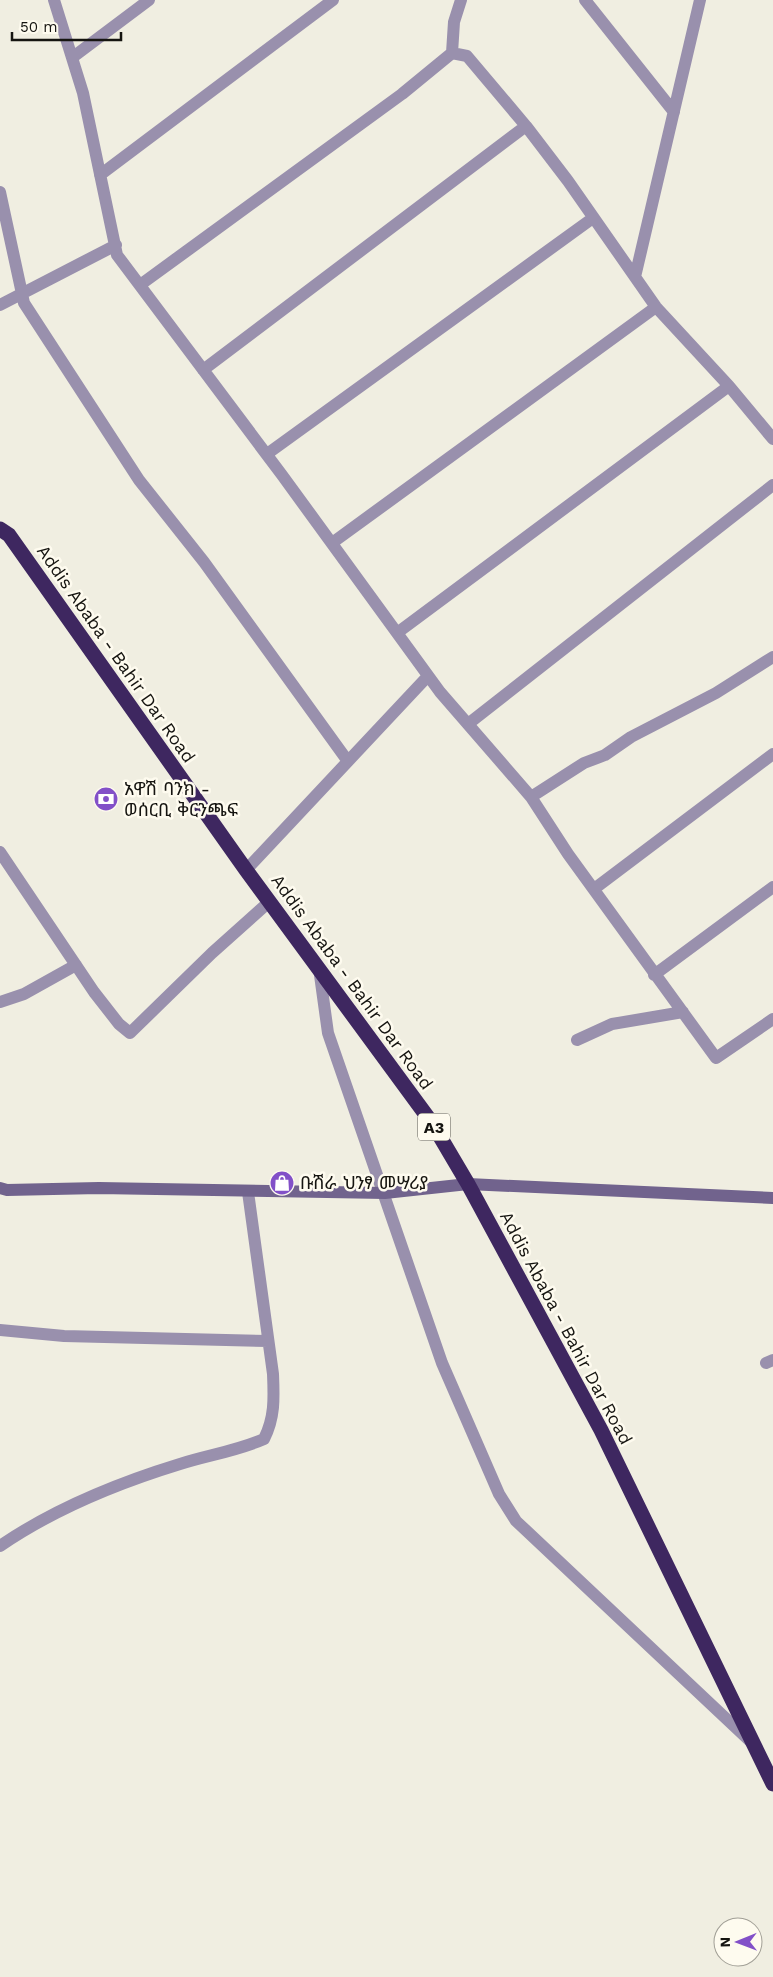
<svg xmlns="http://www.w3.org/2000/svg" width="773" height="1977" font-family="'Work Sans','Noto Sans Ethiopic',sans-serif">
<rect width="100%" height="100%" fill="#f0eee1"/>
<g fill="none" stroke-linecap="round" stroke-linejoin="round">
<path stroke="#9990ad" stroke-width="12" d="M54,0L83,93L117,255L282,475L440,692L531,797L568,854L716,1058L773,1019
M585,0L674,112
M452,53L454,22L461,0
M73,57L149,0
M100,175L333,0
M0,192L24,303L139,480L204,562L347,760
M635,277L700,0
M140,285L402,94L452,53L467,56L526,126L568,181L656,307L729,386L773,439
M0,305L116,245
M203,370L526,126
M267,454L593,218
M332,543L656,307
M397,633L729,386
M468,724L773,485
M531,797L584,763L605,755L631,737L716,693L773,657
M0,852L94,992L119,1024L130,1033L212,953L269,902
M246,870L428,676
M594,889L773,754
M319,968L328,1033L442,1363L499,1494L516,1521L751,1742
M654,975L773,887
M0,1002L24,994L76,965
M577,1040L612,1024L683,1012
M0,1330L64,1336L268,1341
M766,1363L773,1360
M0,1546C54,1509 118,1483 180,1464C208,1455 237,1451 264,1439C275,1417 274,1398 273,1374L248,1192"/>
<path stroke="#71638d" stroke-width="12" d="M0,1188L7,1190L99,1188L385,1193L468,1184L773,1198"/>
<path stroke="#3e2760" stroke-width="15" d="M0,529L9,535L246,870L432,1123L468,1184L601,1430L773,1784"/>
</g>
<defs>
<symbol id="bank-disc" viewBox="-11 -11 22 22"><circle r="9.5" fill="#8250c8" stroke="#fefbef"/><path d="M-6-4H6V4H-6ZM0-2.3a2.3 2.3 0 1 0 0 4.6a2.3 2.3 0 1 0 0-4.6Z" fill="#fff"/></symbol>
<symbol id="shop-disc" viewBox="-11 -11 22 22"><circle r="9.5" fill="#8250c8" stroke="#fefbef"/><path d="M-5-2.5h2.3a2.7 3.5 0 0 1 5.4 0H5L5.5 6h-11ZM-1.5-2.5h3a1.5 2.3 0 0 0-3 0Z" fill="#fff"/></symbol>
</defs>
<g fill-rule="evenodd">
<use href="#bank-disc" x="92" y="785" width="28" height="28"/>
<use href="#shop-disc" x="268" y="1169" width="28" height="28"/>
</g>
<g text-anchor="middle" stroke-width="5" stroke-linejoin="round" paint-order="stroke">
<rect fill="#fefbef" stroke="#5b5953" stroke-width="1" x="418" y="1113.5" width="32" height="27" rx="4"/>
<g font-size="16" font-weight="bold" fill="#151410">
<text x="434" y="1133">A3</text>
</g>
<g font-size="18" fill="#151410" stroke="#fefbef">
<text transform="translate(116 654) rotate(55)" y="6">Addis Ababa - Bahir Dar Road</text>
<text transform="translate(352 982) rotate(54)" y="6">Addis Ababa - Bahir Dar Road</text>
<text transform="translate(566 1328) rotate(62)" y="6">Addis Ababa - Bahir Dar Road</text>
</g>
<g font-size="18" fill="#151410" stroke="#fefbef" text-anchor="start">
<text x="124" y="795">አዋሽ ባንክ -<tspan x="124" dy="21">ወሰርቢ ቅርንጫፍ</tspan></text>
<text x="300" y="1189">ቡሽራ ህንፃ መሣሪያ</text>
</g>
</g>
<g transform="translate(738 1942) rotate(269)"><circle r="24" fill="#fefbef" stroke="#a19f96"/>
<path d="M0-4L9 19L0 12L-9 19Z" fill="#8250c8"/>
<text y="-8" font-size="14" font-weight="bold" text-anchor="middle" fill="#151410">N</text>
</g>
<path d="M12 32v8h109v-8" fill="none" stroke="#151410" stroke-width="2.5"/>
<text x="20" y="32" font-size="15" fill="#151410" stroke="#fefbef" stroke-width="4" paint-order="stroke">50 m</text>
</svg>
